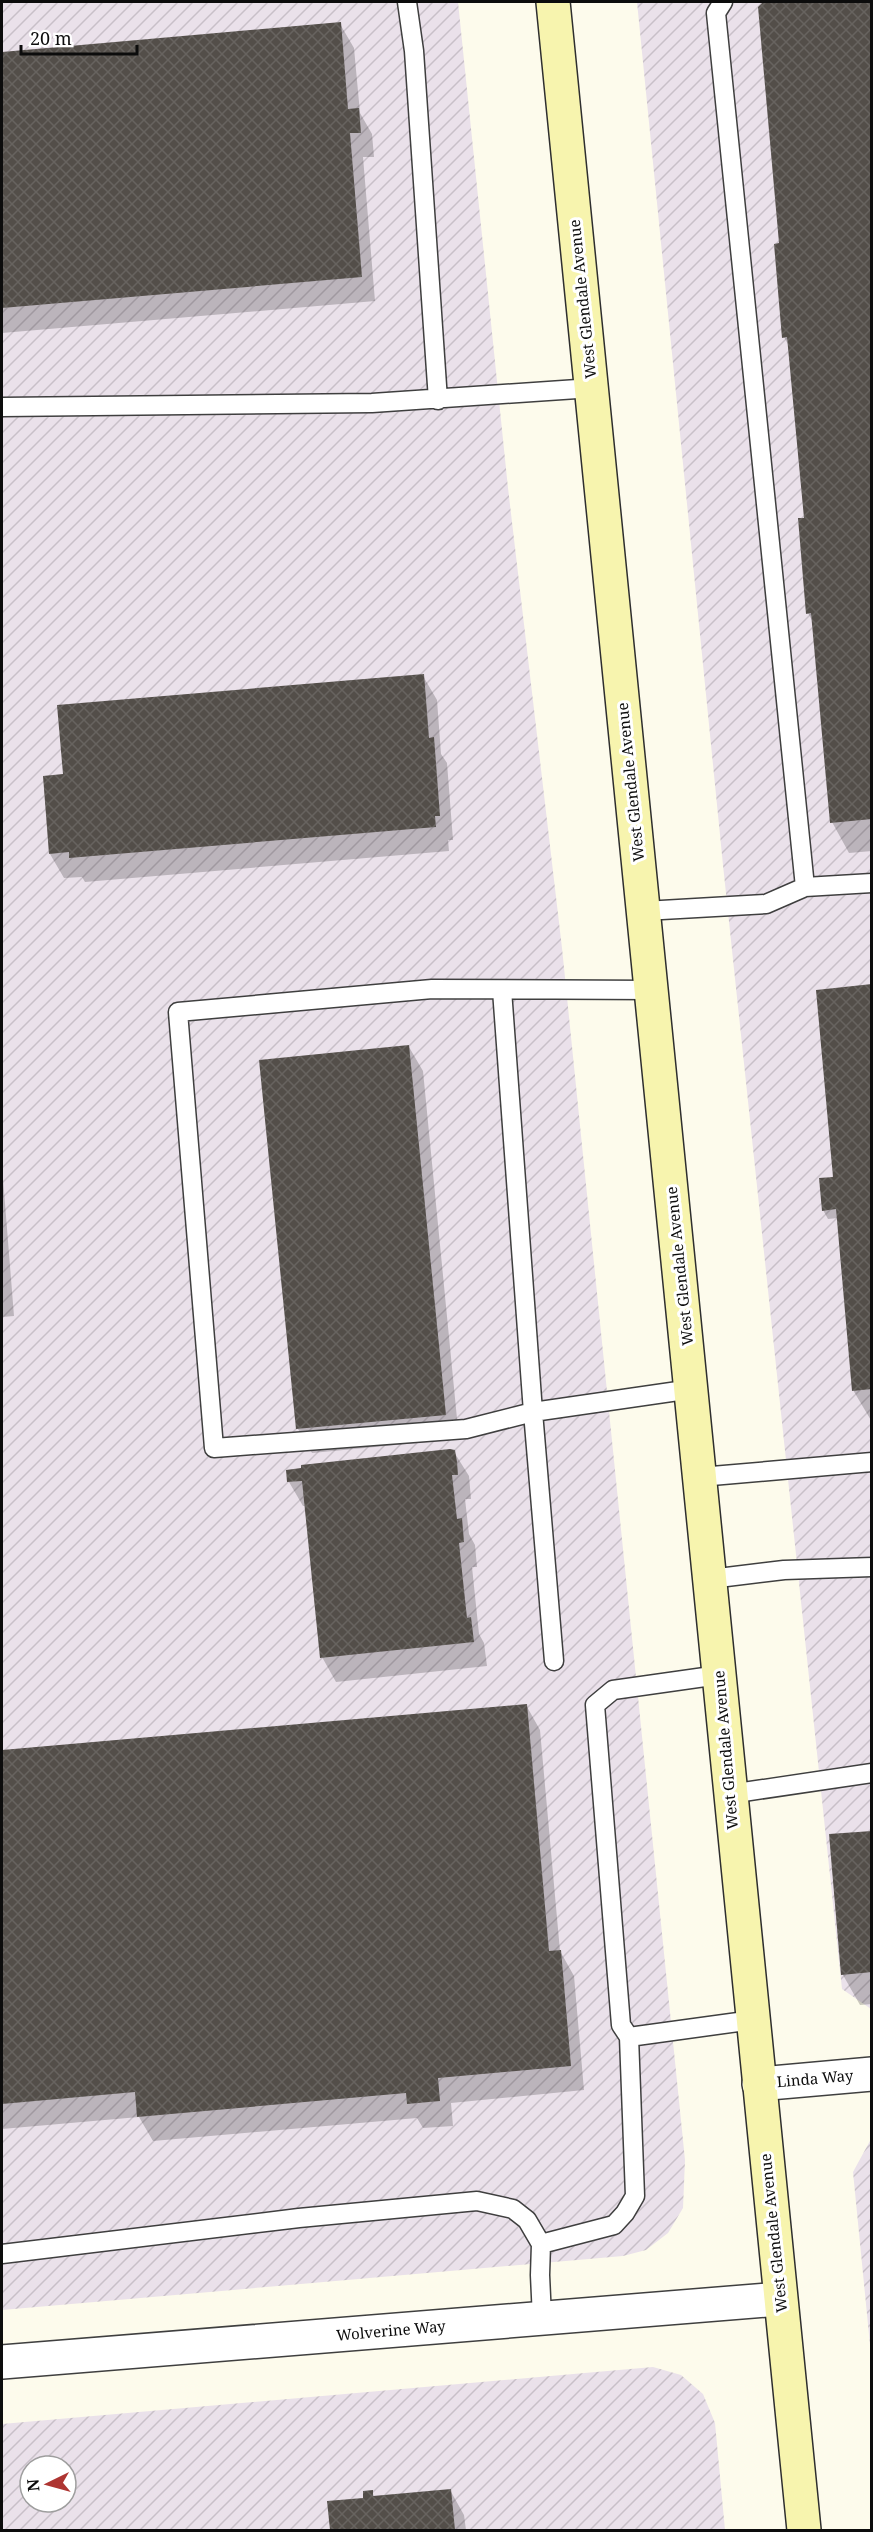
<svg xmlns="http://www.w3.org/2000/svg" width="873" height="2532" font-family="'Noto Serif',serif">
<defs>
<pattern id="industrial-furrows" width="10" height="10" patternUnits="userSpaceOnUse" patternTransform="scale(1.5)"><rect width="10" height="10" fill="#eae1ea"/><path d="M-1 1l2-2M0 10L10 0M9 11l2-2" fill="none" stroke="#c8c0c8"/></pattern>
<pattern id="building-cross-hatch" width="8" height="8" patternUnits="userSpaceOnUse" patternTransform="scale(1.5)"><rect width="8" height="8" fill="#534e49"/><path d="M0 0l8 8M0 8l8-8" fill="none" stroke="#67635f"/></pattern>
</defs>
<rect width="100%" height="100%" fill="#fdfbec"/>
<path fill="url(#industrial-furrows)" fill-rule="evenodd" d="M2,2H458L508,488L562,948L685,2160L683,2208L668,2233L646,2250L623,2256L2,2310Z
M637,2H871V2009L842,1989L723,865Z
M871,2139V2355L853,2172Z
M653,2367L681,2375L703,2394L715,2423L725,2530H2V2424ZM30,2466H66V2502H30Z"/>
<path fill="#0003" d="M765,2H872V851L849,853L832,822L814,624L808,613L805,519L790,348L784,337L781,245L760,8Z
M340,24L354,48L360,113L372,134L374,157H363L375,301L2,333V53Z
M423,676L437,700L441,754L447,763L453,840H448L449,851L85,882L82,877L64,878L50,854L65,776Z
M872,986V1422L853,1390L838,1218L828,1219L823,1210L834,1178Z
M409,1047L423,1071L459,1439L312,1453L298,1429Z
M2,1166L14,1316L2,1317Z
M454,1452L469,1476L471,1499H465L469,1534L475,1545L477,1567H472L479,1634L484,1643L487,1666L336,1682L322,1657L306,1506H303L289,1482Z
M526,1705L540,1730L560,1951L574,1976L584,2090L451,2103L453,2126L423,2128L417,2118L153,2141L139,2117L2,2129V1751Z
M872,1832V2004L860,2005L843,1975Z
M450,2490L464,2515L466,2530H332L329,2503L365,2499L372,2492L375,2498Z"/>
<path fill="url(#building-cross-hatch)" d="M763,2H872V819L830,823L811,613L806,614L798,518H804L787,337L782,338L774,244L779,243L758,7Z
M341,22L348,109L359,108L361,133H350L362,277L2,308V52Z
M424,674L429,738L434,737L440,816H435L436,827L69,858V852L49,854L43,776L63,774L57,705Z
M872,984V1389L852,1391L836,1209L822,1211L819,1178L833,1177L816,990Z
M409,1045L446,1415L296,1429L259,1060Z
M450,1449L455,1450L457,1462L458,1475H452L457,1519L462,1518L464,1542L459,1543L467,1618L471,1617L474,1642L320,1658L302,1481L287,1482L286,1470L301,1468V1465Z
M527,1704L549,1951L561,1950L571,2066L438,2078L440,2101L407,2104L406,2093L137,2117L135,2092L2,2104V1750Z
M872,1831V1972L841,1975L829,1834Z
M451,2489L455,2530H330L327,2501L363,2498V2491L373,2490V2496Z"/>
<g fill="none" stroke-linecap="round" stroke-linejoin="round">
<defs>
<path id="service" d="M407,2L414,51L438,400
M2,407L372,403L592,388
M805,887L872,883
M644,911L766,904L805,887L716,13L723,2
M502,990L533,1412L466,1429L214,1448L178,1012L432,989L652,990
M700,1477L872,1462
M710,1579L784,1570L872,1567
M554,1661L533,1412L692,1389
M719,1675L613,1690L595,1705L621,2025L629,2037L753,2020
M730,1794L872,1773
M541,2244L614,2225L625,2213L635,2196L629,2037
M2,2254L299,2218L477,2201L513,2209L527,2220L541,2244L540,2275L542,2318"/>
<path id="minor" d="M759,2084L872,2074
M2,2362L780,2299"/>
<path id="secondary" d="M553,2L804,2530"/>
</defs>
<use href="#service" stroke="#3f3f3f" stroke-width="21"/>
<use href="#minor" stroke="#3f3f3f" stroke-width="36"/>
<use href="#secondary" stroke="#2e2e2e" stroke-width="36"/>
<use href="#service" stroke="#fff" stroke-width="18"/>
<use href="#minor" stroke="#fff" stroke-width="33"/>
<use href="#secondary" stroke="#f7f4ae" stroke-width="33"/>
</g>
<g text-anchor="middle" stroke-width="6" stroke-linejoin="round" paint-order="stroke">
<g font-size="15" fill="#0c0c0c" stroke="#fff">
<text transform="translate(583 299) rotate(-96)" y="5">West Glendale Avenue</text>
<text transform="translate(631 782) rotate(-96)" y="5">West Glendale Avenue</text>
<text transform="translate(680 1266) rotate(-96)" y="5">West Glendale Avenue</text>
<text transform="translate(726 1750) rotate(-95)" y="5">West Glendale Avenue</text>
<text transform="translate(815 2079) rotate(-5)" y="5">Linda Way</text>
<text transform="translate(774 2233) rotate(-96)" y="5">West Glendale Avenue</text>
<text transform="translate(391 2331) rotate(-5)" y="5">Wolverine Way</text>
</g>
</g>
<rect width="873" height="2532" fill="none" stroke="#0c0c0c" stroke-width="6"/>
<g transform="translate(48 2484) rotate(265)"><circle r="28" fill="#ffffff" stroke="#9e9e9e" stroke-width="1.5"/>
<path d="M0-4.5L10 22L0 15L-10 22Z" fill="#ae3532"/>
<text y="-9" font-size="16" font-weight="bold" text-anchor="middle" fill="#0c0c0c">N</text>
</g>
<path d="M21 45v9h116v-9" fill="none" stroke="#0c0c0c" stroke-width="3"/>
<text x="30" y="45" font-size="18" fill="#0c0c0c" stroke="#ffffff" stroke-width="4.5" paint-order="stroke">20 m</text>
</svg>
